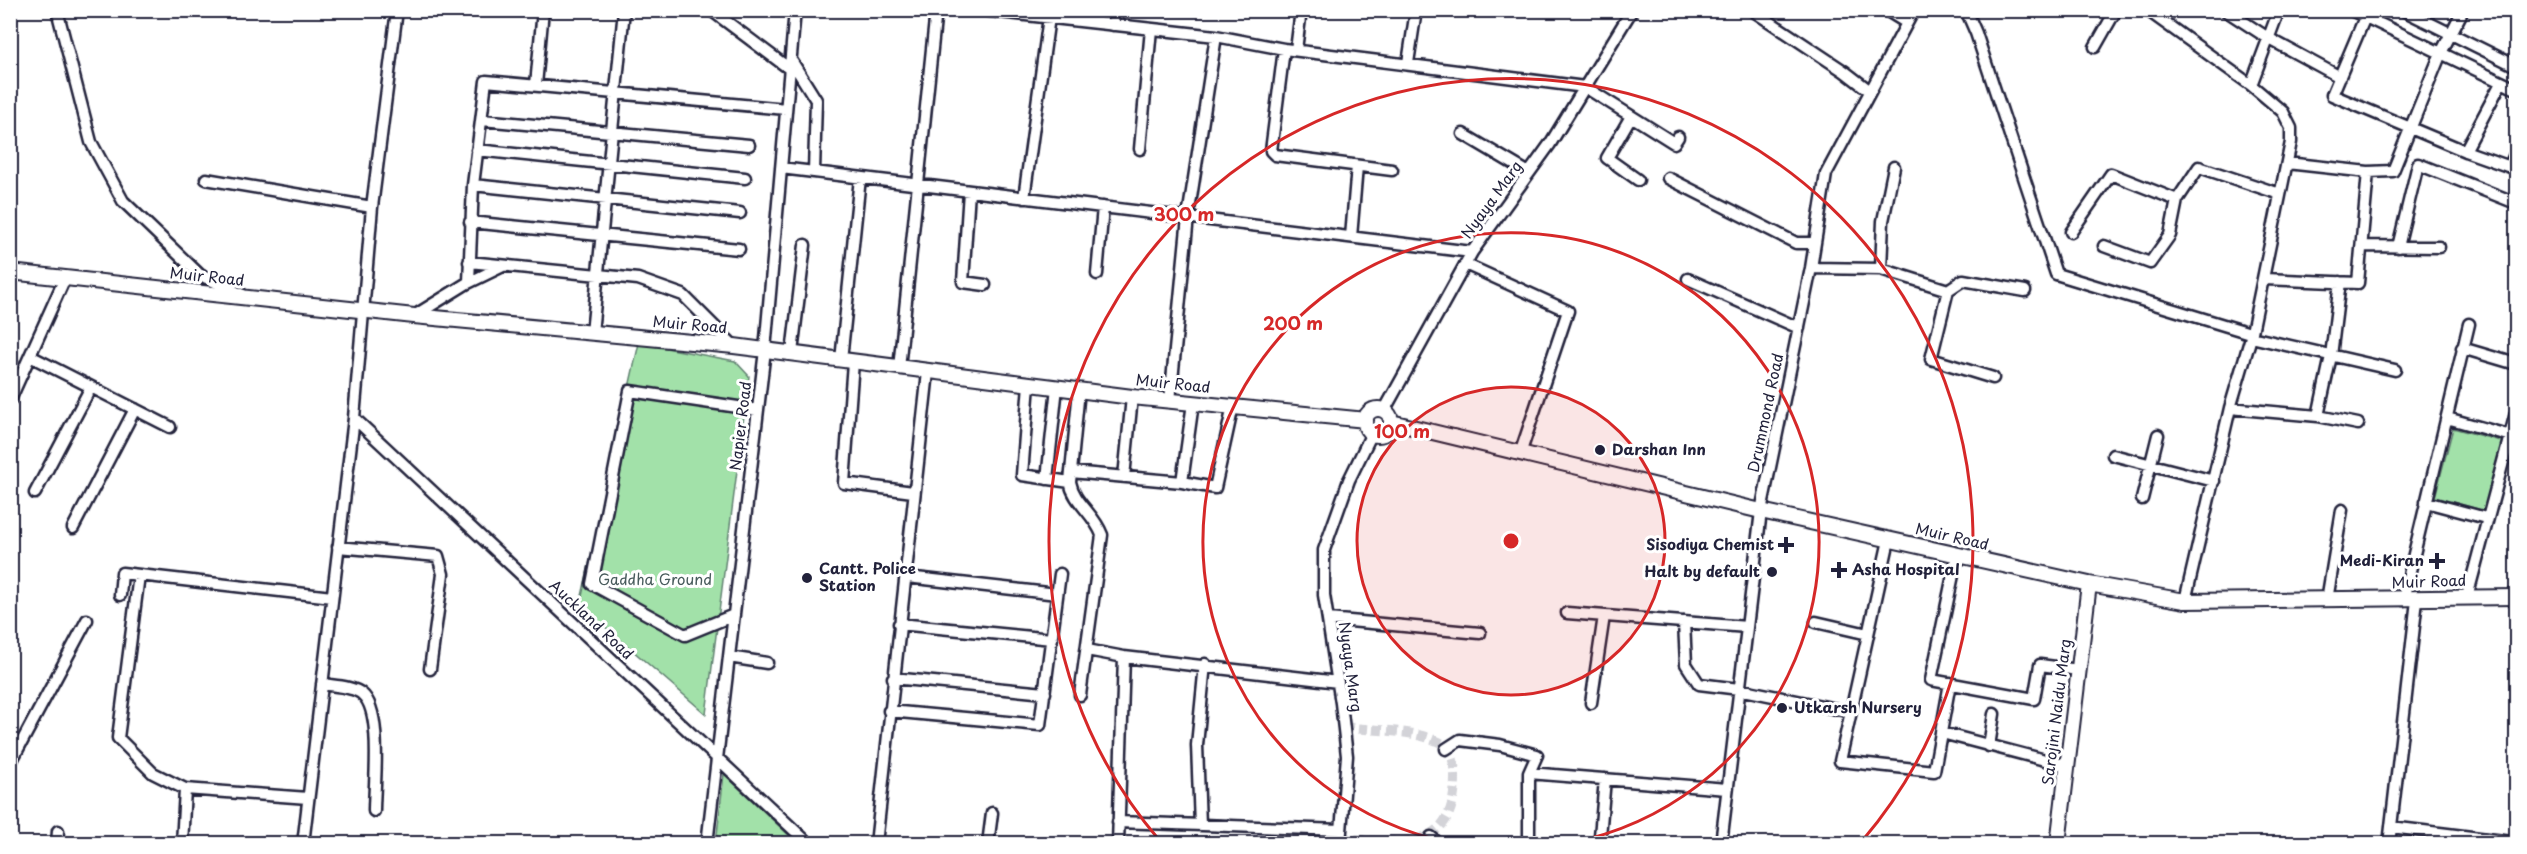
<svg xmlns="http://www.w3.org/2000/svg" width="2527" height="854" font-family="'Playpen Sans',sans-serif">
<rect width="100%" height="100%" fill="#fff"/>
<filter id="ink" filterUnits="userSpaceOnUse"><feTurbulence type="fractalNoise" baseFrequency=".0167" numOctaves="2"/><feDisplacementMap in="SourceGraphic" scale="12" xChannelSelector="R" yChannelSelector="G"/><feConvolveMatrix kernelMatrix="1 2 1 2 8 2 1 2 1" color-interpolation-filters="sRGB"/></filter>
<g filter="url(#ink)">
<path fill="#a2e1a9" stroke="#628272" stroke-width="1.5" d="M639,343L735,361L749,376L706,714L580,605Z
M2453,428L2504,442L2485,511L2435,497Z
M724,774L797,843H716Z"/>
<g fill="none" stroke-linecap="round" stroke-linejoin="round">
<path stroke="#d3d3d8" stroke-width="10" stroke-dasharray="10 5" stroke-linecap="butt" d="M1340,838C1400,843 1455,854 1455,777C1455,764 1452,748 1439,742C1412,729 1373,731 1344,727"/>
<defs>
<path id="minor" d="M57,10L91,142L123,201L200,275L243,295
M711,10L791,70
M981,10L1216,36L1284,49L1585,87L1674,143L1678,137
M1752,10L1844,71L1870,91
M1886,10L1907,23
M1966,10L1976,33L2056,274L2250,333
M2147,10L2251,85L2283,112L2291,128V142L2251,337L2230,408L2185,601
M2225,10L2268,38L2340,77
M2351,10L2516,89
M2403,10L2516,66
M2365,17L2332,95L2465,151L2516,169
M1113,25L1114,10
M2095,47L2116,10
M1284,49L1271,151L1275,155L1392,170
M1296,50L1301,10
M791,60L816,100L814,172
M1408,63L1416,10
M536,85L543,10
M2251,85L2279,10
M1630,118L1607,158L1638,180
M482,120L749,145
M1463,134L1529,173
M1140,149L1151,29
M477,150L745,178
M2465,151L2501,83
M2287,163L2368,172L2393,171L2441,53L2463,10
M2510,166L2516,152
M781,168L1472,252
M1668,178L1796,243H1815
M206,179L372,207
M473,185L740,213
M969,191L963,282L985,285
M1024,198L1049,17
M470,222L739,249
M2071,232L2111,174L2177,200
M1351,237L1357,166
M2104,246L2150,263L2170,235L2177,200L2199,167L2280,194
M2363,246L2439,247
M2398,247L2418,164L2516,203
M469,262L638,279L683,295L734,346
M1465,264L1568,311L1520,454
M1811,268L1881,269L1948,290L1963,280L2025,291
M1881,269L1883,221L1894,167
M1097,274L1103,207
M1688,279L1799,328
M2264,279L2358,283L2368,172
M468,283L503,266
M1948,290L1931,359L1993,378
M414,316L469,282L473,185L486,81L786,109
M592,333L624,10
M2251,337L2395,370
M2462,348L2516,364
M792,353L805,245
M30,356L170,427
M841,360L860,178
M853,362L844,483L913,492
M899,368L936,10
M1029,384L1022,475L1070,482
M1079,390L1070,482C1074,503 1094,513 1102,535L1080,695
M10,400L65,278
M1170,401L1188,217L1216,36
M2230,408L2318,416L2358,424
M1384,411L1472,252L1550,144L1632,10
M2318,416L2331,356L2340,282
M354,418L809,844
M2447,418L2511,436
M2113,455L2214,481
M1071,472L1182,482L1215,488L1233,406
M1124,477L1132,397
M1047,479L1057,387
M1182,482L1193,403
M35,493L91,387
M2142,499L2158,435
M2426,502L2486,518
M73,528L135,409
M1889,540L1840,761L1934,771L1950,683
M338,547L438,556L443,574L430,669
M1957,556L1931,680L2034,699L2040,665L2079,670
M139,575L118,738L153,773L185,789
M907,577L1057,594
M120,595L122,573L332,597
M2467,597L2516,413
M2327,600L2342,510
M2403,600L2469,324
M1567,613L1747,627
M734,615L685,635L592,584L630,391L758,410
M1328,619L1480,633
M1684,622L1686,664L1699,684L1739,689L1851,712
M1816,622L1868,634
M899,624L1052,639
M1087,650L1124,657L1338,682
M729,657L767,663
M893,678L1045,693
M322,684C333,686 353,686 362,694C383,711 374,784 374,811
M1591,703L1604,616
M889,711L1040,725L1060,574
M1942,733L2068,766
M1989,746L1994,714
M1446,749L1460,740L1500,745L1537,755L1529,773L1727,789
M10,764L87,620
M1529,773V844
M1118,822L1341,830
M1200,825L1197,745L1205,664
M2391,827L2512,842
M1600,836L1605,779
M1431,837L1439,844
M57,844L58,831
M182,844L185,789L308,798
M303,844L354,418L372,207L397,10
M707,844L765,350L795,10
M876,844L928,372
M988,844L992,813
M1118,844L1124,657
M1340,844L1347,756L1341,703L1324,595V550L1349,480L1372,433
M1721,844L1761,511L1811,268L1826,174L1914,10
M2389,844L2417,600"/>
<path id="major" d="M10,272L414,316L734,346L1132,397L1366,420
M1365 422a13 13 0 1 1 26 0a13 13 0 1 1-26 0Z
M1391,422L1761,511L2089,584L2185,601L2516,597
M2058,844L2089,584"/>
</defs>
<use href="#minor" stroke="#22223b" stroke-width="15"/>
<use href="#major" stroke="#22223b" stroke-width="18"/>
<use href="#minor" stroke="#fff" stroke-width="10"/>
<use href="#major" stroke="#fff" stroke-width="14"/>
</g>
</g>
<circle cx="1511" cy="541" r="154" fill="#d62828" fill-opacity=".12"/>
<g fill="none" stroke="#d62828" stroke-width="3">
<circle cx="1511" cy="541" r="154"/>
<path d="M1452 843A308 308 0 1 1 1570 843"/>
<path d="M1160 841A462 462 0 1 1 1862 841"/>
</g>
<g fill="#22223b" stroke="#fff" stroke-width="2">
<circle cx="1600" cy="450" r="6"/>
<path d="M1783 536h6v6h6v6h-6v6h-6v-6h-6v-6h6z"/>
<path d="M2434 552h6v6h6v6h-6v6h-6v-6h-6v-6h6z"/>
<path d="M1836 561h6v6h6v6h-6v6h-6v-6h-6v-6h6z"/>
<circle cx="1772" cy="572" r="6"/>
<circle cx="807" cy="578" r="6"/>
<circle cx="1782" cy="708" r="6"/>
</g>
<g text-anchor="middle" stroke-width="6" stroke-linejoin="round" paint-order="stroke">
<g font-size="15" fill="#22223b" stroke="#fff">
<text transform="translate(1492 200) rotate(-54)" y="5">Nyaya Marg</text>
<text transform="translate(207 277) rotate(6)" y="5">Muir Road</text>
<text transform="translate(690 325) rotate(5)" y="5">Muir Road</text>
<text transform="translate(1173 384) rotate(6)" y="5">Muir Road</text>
<text transform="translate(1766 413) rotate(-78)" y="5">Drummond Road</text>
<text transform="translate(741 426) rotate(-83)" y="5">Napier Road</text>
<text transform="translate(1952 537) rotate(13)" y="5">Muir Road</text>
<text transform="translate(2429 582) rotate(-2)" y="5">Muir Road</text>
<text transform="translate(591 620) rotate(43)" y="5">Auckland Road</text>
<text transform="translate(1350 667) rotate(82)" y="5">Nyaya Marg</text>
<text transform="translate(2057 712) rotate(-83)" y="5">Sarojini Naidu Marg</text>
</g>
<g font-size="15" font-weight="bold" fill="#22223b" stroke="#fff" text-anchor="start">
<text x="1612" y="455">Darshan Inn</text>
<text x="1774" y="550" text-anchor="end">Sisodiya Chemist</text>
<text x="2424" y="566" text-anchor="end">Medi-Kiran</text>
<text x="819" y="574">Cantt. Police<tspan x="819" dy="17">Station</tspan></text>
<text x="1852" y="575">Asha Hospital</text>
<text x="1760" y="577" text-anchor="end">Halt by default</text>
<text x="1794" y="713">Utkarsh Nursery</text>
</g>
<g font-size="15" fill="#485b5c" stroke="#fff">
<text x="655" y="585">Gaddha Ground</text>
</g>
</g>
<circle cx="1511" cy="541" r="9" fill="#d62828" stroke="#fff" stroke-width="3"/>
<g font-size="18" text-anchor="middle" font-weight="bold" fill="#d62828" stroke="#fff" stroke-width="6" stroke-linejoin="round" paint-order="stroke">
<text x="1184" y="221">300 m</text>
<text x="1293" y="330">200 m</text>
<text x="1402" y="438">100 m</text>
</g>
<rect width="2527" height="854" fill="none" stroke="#fff" stroke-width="36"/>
<rect x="18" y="18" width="2491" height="818" fill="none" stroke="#22223b" stroke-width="2" filter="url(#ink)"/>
</svg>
